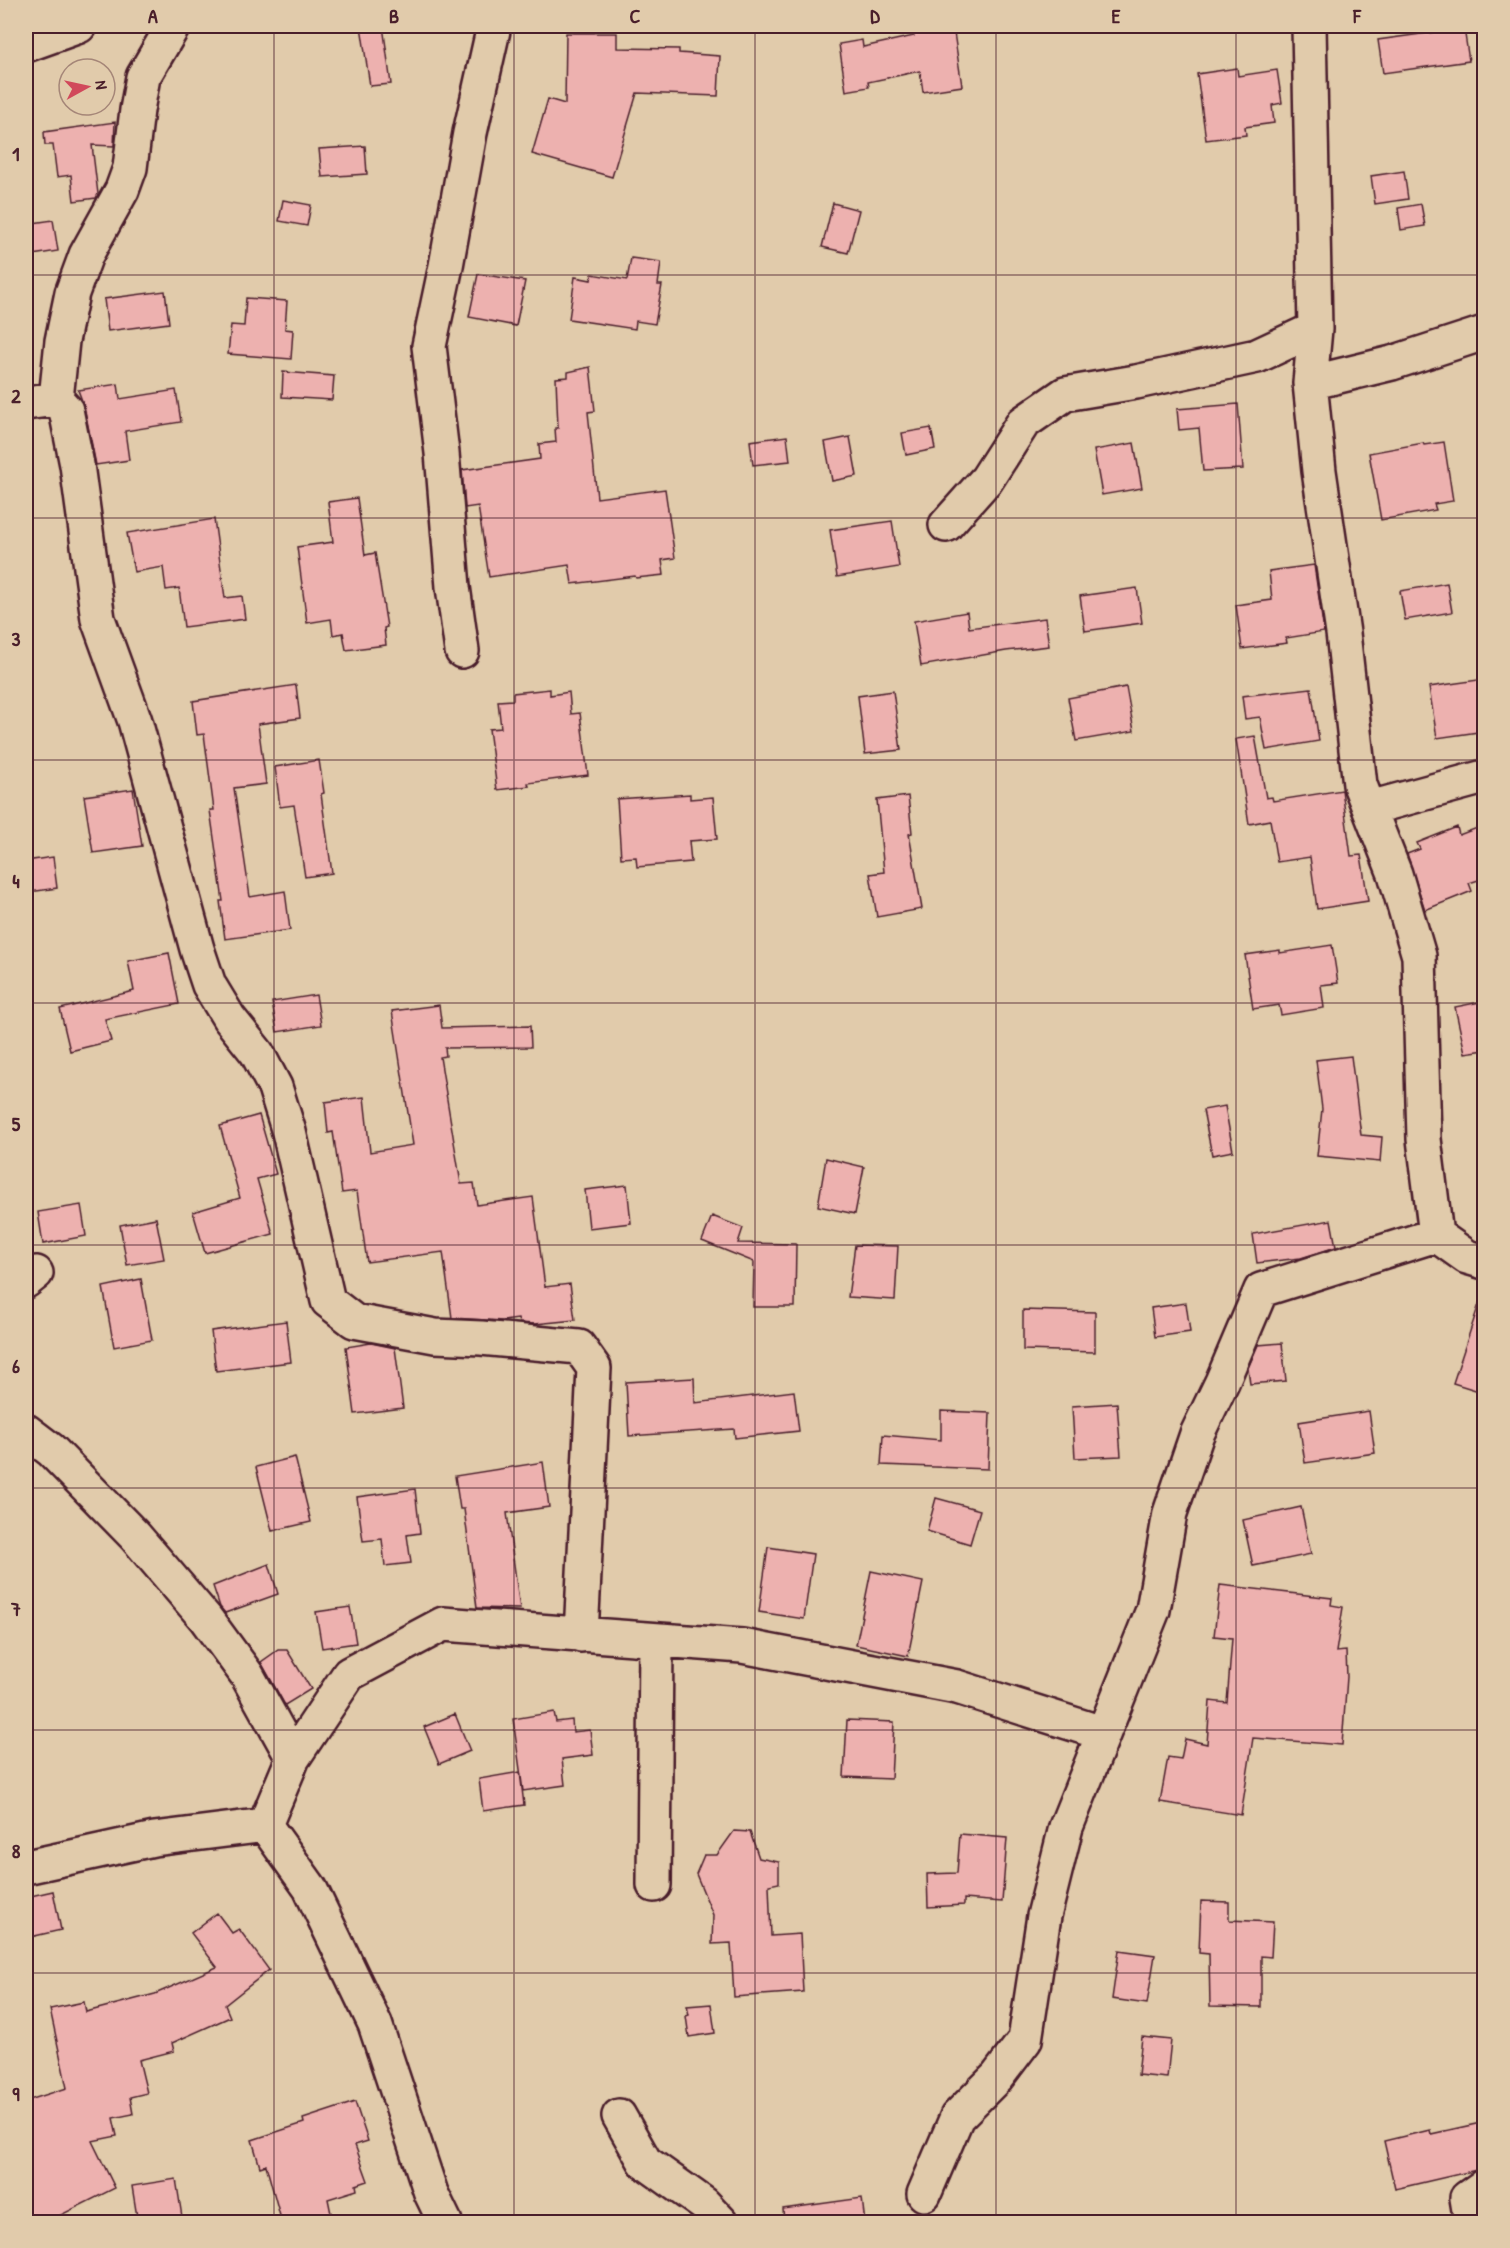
<svg xmlns="http://www.w3.org/2000/svg" width="1510" height="2248" font-family="'Patrick Hand',sans-serif">
<rect width="100%" height="100%" fill="#e1cbab"/>
<filter id="ink" filterUnits="userSpaceOnUse"><feTurbulence type="fractalNoise" baseFrequency=".0167" numOctaves="2"/><feDisplacementMap in="SourceGraphic" scale="12" xChannelSelector="R" yChannelSelector="G"/><feConvolveMatrix kernelMatrix="1 2 1 2 8 2 1 2 1" color-interpolation-filters="sRGB"/></filter>
<g filter="url(#ink)">
<path fill="#edb1af" stroke="#4a1f2b" stroke-width="1.5" d="M361,26H383L391,84L370,86Z
M913,26H953L962,86L923,92L920,71L868,82L869,87L846,91L839,44L862,40L863,47L914,36Z
M1464,28L1469,61L1383,73L1378,40Z
M566,33H617V48L679,49V53L720,56L718,96L637,93L612,177L532,154L548,99L565,104Z
M1237,68L1238,76L1277,70L1282,103L1272,105L1274,123L1245,127L1246,135L1206,140L1197,74Z
M115,122L114,146L92,145L98,194L96,198L74,201L71,175L57,177L53,145H45L44,132Z
M365,146L367,174L322,177L319,149Z
M1404,171L1408,199L1375,204L1371,176Z
M283,200L311,205L307,226L279,221Z
M833,203L859,210L848,253L822,247Z
M1421,204L1425,226L1401,230L1398,208Z
M53,220L58,251L26,256V224Z
M631,258L661,262L658,285H662L655,324L636,321L635,329L569,319L575,277L591,280L592,274L627,280Z
M478,274L525,281L516,326L469,317Z
M165,291L169,323L108,331L104,299Z
M246,298L287,301L285,329L293,330L291,359L228,354L231,325L244,326Z
M590,367L595,411L588,412L597,498L665,489L675,558L662,560L664,575L636,578L635,576L572,584L569,565L489,577L478,506L465,508L462,470L540,459L539,444L556,442L555,428H558L556,378L568,377V372Z
M283,372L334,376L332,400L282,397Z
M118,384L120,399L176,390L181,422L125,431L129,460L96,465L84,406L78,390Z
M1238,404L1243,469L1203,471L1199,428L1179,430L1177,409Z
M931,428L935,449L906,455L902,433Z
M787,436L790,461L753,465L750,441Z
M850,437L857,476L832,481L825,442Z
M1444,442L1453,501L1434,504L1436,510L1381,520L1369,453L1423,443L1424,445Z
M1134,443L1142,488L1102,495L1094,450Z
M357,498L365,555L375,553L387,627L384,628L386,645L346,650L343,633L333,635L331,619L307,623L297,547L333,542L328,502Z
M214,519L225,598L242,596L245,619L184,627L179,588L166,590L163,567L134,572L127,533Z
M892,521L899,567L837,577L830,530Z
M1314,565L1324,632L1286,638L1287,643L1242,649L1236,605L1272,600L1269,571Z
M1447,583L1452,612L1405,620L1400,591Z
M1137,588L1142,623L1085,631L1080,596Z
M967,612L969,628L1045,618L1049,646L1006,651L921,666L914,621Z
M1485,679V731L1437,738L1429,687Z
M296,685L300,718L258,724L266,784L234,788L250,897L285,891L290,930L225,939L220,901H223L210,810H214L204,734L197,735L193,701Z
M1126,687L1134,731L1076,741L1068,698Z
M1311,688L1319,741L1266,750L1260,717L1245,719L1242,696Z
M550,689V695L569,692L571,714L580,713L588,775L528,783L529,786L497,790L489,729L501,728L498,701L513,700V693Z
M893,691L901,750L865,754L858,696Z
M1255,736L1266,798L1272,797L1273,801L1342,790L1351,856L1361,855L1368,901L1317,909L1310,857L1277,862L1270,820L1249,824L1236,739Z
M319,760L324,793L321,794L332,873L305,877L294,805L280,807L275,767Z
M133,789L142,846L93,853L84,796Z
M690,794V799L713,797L717,839L689,841L691,862L637,867L636,857L621,858L617,799Z
M908,796L912,833L909,834L922,909L877,917L870,874L884,872L877,800Z
M1485,825V878L1469,883L1472,891L1425,910L1407,854L1420,849L1417,843L1457,827L1459,835Z
M53,857L57,888L30,892L26,861Z
M1332,945L1338,983L1321,985L1324,1008L1281,1015L1279,1005L1253,1009L1245,955L1280,950V953Z
M169,953L179,1004L105,1019L111,1041L70,1051L60,1009L134,991L128,961Z
M316,995L321,1025L277,1032L272,1002Z
M1485,1001V1050L1465,1053L1455,1007Z
M439,1005L442,1028L530,1026L531,1047L445,1048L446,1056L440,1057L461,1184L474,1183L477,1205L533,1197L545,1287L570,1284L575,1320L535,1324L519,1323L518,1319L503,1321L452,1318L443,1252L367,1262L357,1191L342,1193L333,1132L328,1133L325,1102L364,1097L370,1152L413,1145L392,1011Z
M1351,1056L1361,1135L1382,1137L1380,1162L1317,1156L1322,1109L1316,1060Z
M1225,1106L1233,1151L1212,1155L1203,1110Z
M259,1115L276,1174L257,1179L273,1234L205,1253L193,1212L240,1198L220,1126Z
M826,1158L864,1167L855,1214L818,1206Z
M627,1185L631,1223L589,1228L585,1190Z
M81,1205L86,1236L43,1244L38,1212Z
M712,1216L743,1228L738,1243L796,1244L795,1307H753L754,1262L702,1241Z
M156,1218L164,1259L127,1265L120,1225Z
M1331,1220L1336,1247L1301,1258L1257,1263L1253,1234Z
M855,1245L898,1246L895,1300L848,1297Z
M141,1279L152,1340L114,1347L103,1287Z
M1480,1301L1485,1302V1393L1453,1383Z
M1186,1303L1190,1332L1155,1337L1151,1308Z
M1023,1310L1095,1312V1352L1023,1350Z
M286,1321L291,1362L216,1371L211,1331Z
M371,1343L395,1348L403,1408L355,1414L346,1347Z
M1282,1343L1286,1381L1250,1384L1248,1368L1258,1345Z
M694,1378L695,1403L794,1391L799,1431L735,1438L734,1429L629,1436L626,1382Z
M1117,1403L1121,1456L1075,1458L1072,1406Z
M941,1411L990,1413L988,1469L881,1465L883,1435L941,1440Z
M1369,1411L1375,1453L1305,1463L1299,1422Z
M295,1457L311,1522L272,1531L256,1467Z
M543,1462L549,1507L507,1513L520,1609L477,1608L464,1509H460L455,1476Z
M415,1489L420,1533L407,1535L411,1563L385,1566L382,1539L363,1541L357,1497Z
M936,1498L980,1510L970,1544L927,1531Z
M1301,1507L1311,1554L1253,1566L1243,1520Z
M768,1547L813,1554L804,1619L759,1612Z
M269,1564L278,1594L225,1613L220,1607L213,1586Z
M871,1571L923,1582L908,1656L856,1645Z
M1220,1585L1332,1598L1331,1605L1343,1607L1336,1652L1346,1651L1347,1677L1342,1745L1253,1738L1241,1815L1160,1802L1168,1757L1181,1759L1185,1739L1207,1744L1210,1701L1227,1703L1232,1638L1214,1636Z
M350,1607L356,1643L322,1648L316,1612Z
M278,1650H287L311,1689L285,1705L261,1662Z
M554,1712L556,1722L572,1720L573,1732L590,1730L593,1755L562,1759L565,1785L523,1791L513,1719Z
M455,1714L470,1751L439,1764L424,1727Z
M847,1720L894,1722L891,1779L844,1777Z
M520,1772L524,1805L483,1811L479,1779Z
M734,1831L750,1832L759,1858L779,1862V1883L769,1885L771,1936L800,1934L803,1992L734,1997L731,1943L712,1944L713,1915L696,1874L704,1855H717Z
M960,1834L1007,1838L1002,1902L964,1899V1905L928,1907L927,1874L957,1873Z
M53,1891L61,1930L26,1938V1897Z
M1201,1901L1229,1902V1920L1273,1922L1271,1957L1261,1956V2007L1210,2006L1209,1954L1199,1953Z
M217,1913L232,1933L239,1929L269,1970L225,2005L230,2017L172,2043L174,2051L139,2060L147,2093L130,2097L133,2114L113,2118L117,2136L92,2141L115,2188L45,2223H26V2101L67,2088L50,2009L84,2002L86,2012L155,1994L217,1967L191,1933Z
M1119,1950L1155,1955L1147,2004L1112,1999Z
M711,2004L715,2033L689,2037L686,2016L689,2015L687,2006Z
M1142,2037L1171,2040L1167,2078L1138,2075Z
M355,2102L368,2141L355,2145L368,2181L356,2185L357,2190L328,2199L333,2223H282L266,2165L260,2167L252,2140L304,2123L303,2119Z
M1485,2122V2168L1395,2189L1384,2141L1430,2130L1431,2134Z
M176,2179L183,2223H138L132,2186Z
M862,2198L865,2223H784L783,2209Z"/>
<g fill="none" stroke-linecap="round" stroke-linejoin="round">
<defs>
<path id="minor" d="M1309,26L1315,329L1310,383L1319,471L1343,633L1360,785L1395,874L1419,956L1424,1139L1436,1235L1467,1257L1484,1262
M26,45L79,26
M1310,383L1392,363L1484,333
M56,399L62,341L72,293L86,255L122,190L130,168L137,110L143,77L173,26
M26,403L56,399L66,410L77,465L98,619L135,721L197,949L209,985L229,1018L257,1053L275,1087L289,1132L328,1301L354,1321L435,1336L481,1338L579,1347L594,1368L581,1635
M946,525L987,479L1023,423L1065,394L1136,382L1257,356L1315,329
M462,651L453,587L442,453L429,346L446,266L470,133L494,26
M1370,808L1484,777
M26,1281L36,1273
M26,1431L51,1450L135,1536L206,1619L247,1675L293,1758
M265,1825L293,1758L349,1674L443,1624L742,1646L957,1687L1102,1733
M26,1867L154,1839L265,1825L310,1888L375,2024L431,2193L445,2222
M654,1885L656,1641
M619,2116L645,2162L704,2204L721,2222
M924,2194L957,2117L997,2077L1025,2040L1044,1916L1066,1827L1153,1610L1170,1513L1197,1434L1222,1382L1261,1290L1436,1235
M1471,2222L1467,2198L1484,2186"/>
</defs>
<use href="#minor" stroke="#4a1f2b" stroke-width="38"/>
<use href="#minor" stroke="#e1cbab" stroke-width="33"/>
</g>
</g>
<path fill="none" stroke="#4a1f2b" stroke-width="1.5" stroke-opacity="0.55" d="M274,26V2222M514,26V2222M755,26V2222M996,26V2222M1236,26V2222M26,275H1484M26,518H1484M26,760H1484M26,1003H1484M26,1245H1484M26,1488H1484M26,1730H1484M26,1973H1484"/>
<rect width="1510" height="2248" fill="none" stroke="#e1cbab" stroke-width="66"/>
<g transform="translate(87 87) rotate(82)"><circle r="28" fill="#e1cbab" stroke="#a58678" stroke-width="1.5"/>
<path d="M0-4.5L10 22L0 15L-10 22Z" fill="#d1495b"/>
<text y="-9" font-size="16" font-weight="bold" text-anchor="middle" fill="#4a1f2b">N</text>
</g>
<rect x="33" y="33" width="1444" height="2182" fill="none" stroke="#4a1f2b" stroke-width="2"/>
<g font-size="20" text-anchor="middle" font-weight="bold" fill="#4a1f2b">
<text x="153" y="23">A</text>
<text x="394" y="23">B</text>
<text x="635" y="23">C</text>
<text x="875" y="23">D</text>
<text x="1116" y="23">E</text>
<text x="1357" y="23">F</text>
<text x="16" y="161">1</text>
<text x="16" y="403">2</text>
<text x="16" y="646">3</text>
<text x="16" y="888">4</text>
<text x="16" y="1131">5</text>
<text x="16" y="1373">6</text>
<text x="16" y="1616">7</text>
<text x="16" y="1858">8</text>
<text x="16" y="2101">9</text>
</g>
</svg>
